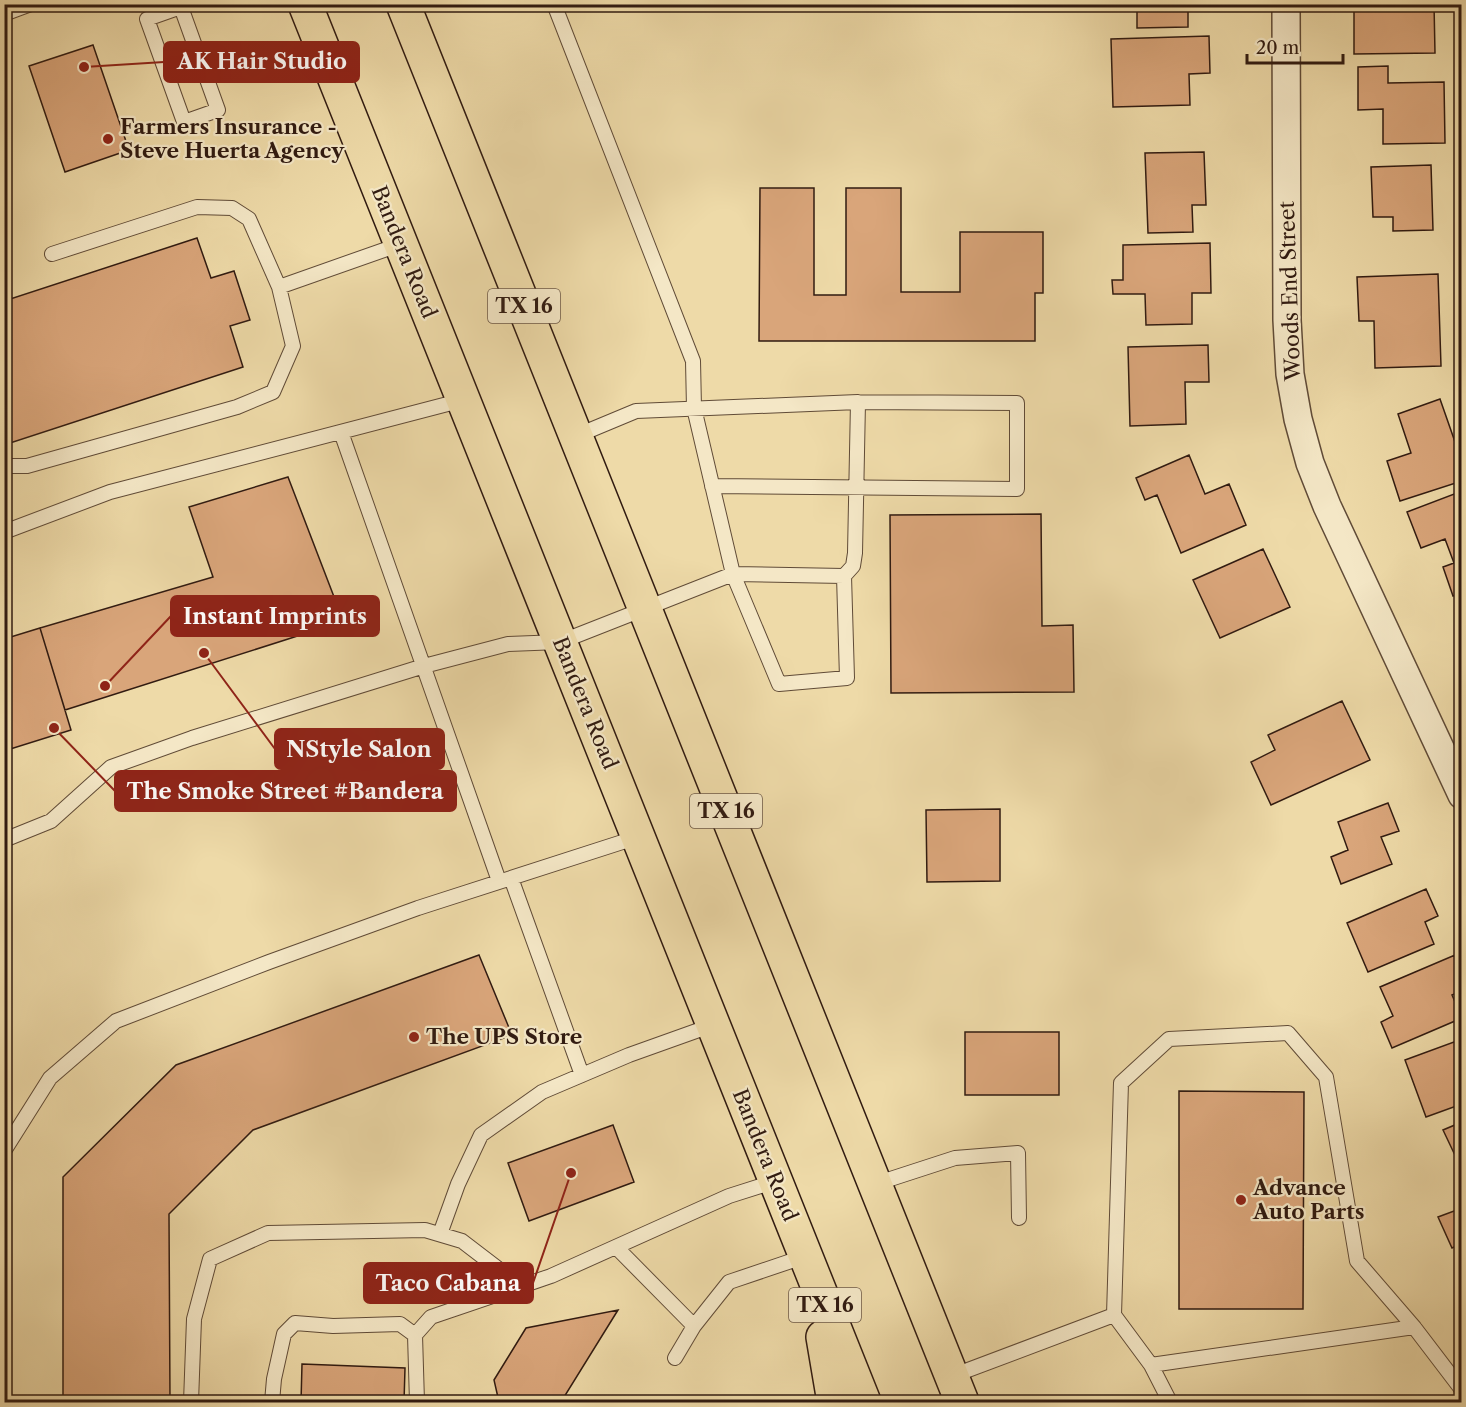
<svg xmlns="http://www.w3.org/2000/svg" width="1466" height="1407" font-family="'Libre Caslon Text',serif">
<rect width="100%" height="100%" fill="#eedaa8"/>
<filter id="stains"><feTurbulence type="fractalNoise" baseFrequency=".00333" numOctaves="4"/><feColorMatrix values="0 0 0 0 .2 0 0 0 0 .09 0 0 0 0 .02 0 0 0 .5 -.17"/></filter>
<radialGradient id="worn" r=".72"><stop offset=".6" stop-color="#630" stop-opacity="0"/><stop offset="1" stop-color="#630" stop-opacity=".3"/></radialGradient>
<path fill="#d9a57a" stroke="#311b11" stroke-width="1.5" d="M1137,4H1188V27L1137,28Z
M1372,4H1434L1435,53L1354,54V9H1372Z
M1209,36L1210,73L1189,74L1190,105L1113,107L1111,39Z
M93,45L129,150L65,172L29,66Z
M1388,66V83L1444,82L1445,143L1383,144V109L1358,110V67Z
M1204,152L1206,205H1192L1193,232L1148,233L1145,153Z
M1431,165L1433,230L1393,231V217H1373L1371,167Z
M760,188H814V295H846V188H901V292H960V232H1043V293H1035V341H759Z
M197,238L211,278L234,271L250,320L230,326L243,367L4,445V301Z
M1210,243L1211,293H1192V324L1146,325L1145,294H1113L1112,280H1123V245Z
M1438,274L1441,366L1375,368L1374,321H1359L1357,277Z
M1208,345L1209,382H1185L1186,424L1130,426L1128,347Z
M1440,399L1462,462V481L1400,501L1387,461L1411,453L1398,414Z
M1189,455L1205,494L1229,484L1246,525L1181,553L1157,495L1145,500L1136,478Z
M288,477L336,602L326,627L65,710L40,628L213,577L189,507Z
M1462,491V593L1453,596L1443,567L1454,563L1445,539L1421,548L1407,512Z
M1041,514L1042,626L1073,625L1074,692L891,693L890,515Z
M1263,549L1290,607L1220,638L1193,580Z
M40,628L71,730L4,751V639Z
M1342,701L1370,760L1271,805L1251,762L1275,750L1268,735Z
M1388,803L1399,831L1381,837L1392,864L1341,884L1331,857L1348,850L1338,822Z
M1000,809V881L927,882L926,810Z
M1426,889L1438,916L1425,922L1434,944L1368,972L1347,923Z
M479,955L512,1035L253,1130L169,1214L170,1402H63V1177L176,1065Z
M1455,955L1462,970V991L1452,995L1462,1018L1392,1048L1381,1022L1393,1016L1380,987Z
M965,1032H1059V1095H965Z
M1462,1039V1104L1426,1117L1405,1060Z
M1179,1091L1304,1092L1303,1309H1179Z
M1462,1122V1170L1443,1130Z
M613,1125L634,1182L529,1221L508,1163Z
M1462,1208V1245L1461,1244L1452,1248L1438,1217Z
M618,1310L561,1402H499L494,1380L526,1328Z
M302,1364L405,1368L404,1402H301Z"/>
<g fill="none" stroke-linecap="round" stroke-linejoin="round">
<defs>
<path id="lane" d="M554,4L693,361L694,408L733,574L779,684L847,678L844,576
M181,7L218,110L184,122L147,19L181,7L187,4
M4,14L31,4
M52,254L197,207L232,208L249,219L279,287L401,244
M341,432L499,881
M4,466H27L237,407L273,392L293,346L279,287
M712,486L1017,489V403L858,402
M4,532L110,492L463,400
M4,840L51,821L111,767L192,738L424,666L508,644L560,642L733,574L844,576L853,566L855,553L858,402L636,411L576,436
M511,878L582,1075
M4,1151L50,1078L116,1021L269,962L418,908L638,837
M875,1184L955,1158L1018,1153L1019,1218
M440,1234L458,1184L481,1135L542,1092L629,1055L713,1025
M616,1247L694,1326L729,1282L806,1256
M675,1358L694,1326
M1151,1365L1414,1327
M952,1376L1114,1315
M191,1402L194,1319L210,1259L268,1233L425,1230L462,1241L496,1267L519,1287
M272,1402L274,1379L284,1334L295,1323L333,1326L400,1324L415,1335
M417,1402L415,1335L431,1317L551,1276L729,1196L776,1181
M1170,1402L1151,1365L1114,1315L1121,1083L1169,1039L1288,1033L1326,1077L1357,1261L1414,1327L1462,1390"/>
<path id="street" d="M1286,4L1287,320L1290,374L1298,419L1310,463L1327,506L1462,795"/>
<path id="primary" d="M305,4L864,1402
M403,4L962,1402
M823,1337L834,1402"/>
</defs>
<use href="#lane" stroke="#604b37" stroke-width="16"/>
<use href="#street" stroke="#604b37" stroke-width="30"/>
<use href="#primary" stroke="#311b11" stroke-width="36"/>
<use href="#lane" stroke="#f4e7c6" stroke-width="14"/>
<use href="#street" stroke="#f4e7c6" stroke-width="27"/>
<use href="#primary" stroke="#eedaa8" stroke-width="33"/>
</g>
<g fill="#8f2418" stroke="#f4e7c6" stroke-width="2">
<circle cx="108" cy="139" r="6"/>
<circle cx="414" cy="1037" r="6"/>
<circle cx="1241" cy="1200" r="6"/>
</g>
<g text-anchor="middle" stroke-width="4.5" stroke-linejoin="round" paint-order="stroke">
<g fill="#f4e7c6" stroke="#6c5847" stroke-width="1.5">
<rect x="488" y="289" width="72" height="34" rx="4.5"/>
<rect x="690" y="794" width="72" height="34" rx="4.5"/>
<rect x="789" y="1288" width="72" height="34" rx="4.5"/>
</g>
<g font-size="20" font-weight="bold" fill="#311b11">
<text x="524" y="313">TX 16</text>
<text x="726" y="818">TX 16</text>
<text x="825" y="1312">TX 16</text>
</g>
<g font-size="21" font-weight="bold" fill="#311b11" stroke="#f4e7c6" text-anchor="start">
<text x="120" y="134">Farmers Insurance -<tspan x="120" dy="24">Steve Huerta Agency</tspan></text>
<text x="426" y="1044">The UPS Store</text>
<text x="1253" y="1195">Advance<tspan x="1253" dy="24">Auto Parts</tspan></text>
</g>
<g font-size="21" fill="#311b11" stroke="#f4e7c6">
<text transform="translate(404 252) rotate(68)" y="7">Bandera Road</text>
<text transform="translate(1290 291) rotate(-92)" y="7">Woods End Street</text>
<text transform="translate(585 703) rotate(68)" y="7">Bandera Road</text>
<text transform="translate(765 1155) rotate(68)" y="7">Bandera Road</text>
</g>
</g>
<path fill="none" stroke="#8f2418" stroke-width="2" d="M84 67L164 62M105 686L171 616M204 653L275 749M54 728L115 791M571 1173L533 1283"/>
<g fill="#8f2418" stroke="#f4e7c6" stroke-width="2">
<circle cx="84" cy="67" r="6"/>
<circle cx="105" cy="686" r="6"/>
<circle cx="204" cy="653" r="6"/>
<circle cx="54" cy="728" r="6"/>
<circle cx="571" cy="1173" r="6"/>
</g>
<g fill="#8f2418" stroke="#8f2418" stroke-width="2">
<rect x="164" y="42" width="195" height="40" rx="6"/>
<rect x="171" y="596" width="208" height="40" rx="6"/>
<rect x="275" y="729" width="169" height="40" rx="6"/>
<rect x="115" y="771" width="341" height="40" rx="6"/>
<rect x="364" y="1263" width="169" height="40" rx="6"/>
</g>
<g font-size="22" text-anchor="middle" font-weight="bold" fill="#fff">
<text x="262" y="69">AK Hair Studio</text>
<text x="275" y="624">Instant Imprints</text>
<text x="359" y="757">NStyle Salon</text>
<text x="285" y="799">The Smoke Street #Bandera</text>
<text x="448" y="1291">Taco Cabana</text>
</g>
<rect width="1466" height="1407" fill="none" stroke="#eedaa8" stroke-width="24"/>
<rect x="6" y="6" width="1454" height="1395" fill="none" stroke="#311b11" stroke-width="3"/>
<rect x="12" y="12" width="1442" height="1383" fill="none" stroke="#311b11" stroke-width="1.5"/>
<path d="M1247 54v9h96v-9" fill="none" stroke="#311b11" stroke-width="3"/>
<text x="1256" y="54" font-size="18" fill="#311b11" stroke="#f4e7c6" stroke-width="4.5" paint-order="stroke">20 m</text>
<rect width="100%" height="100%" filter="url(#stains)"/>
<rect width="100%" height="100%" fill="url(#worn)"/>
</svg>
